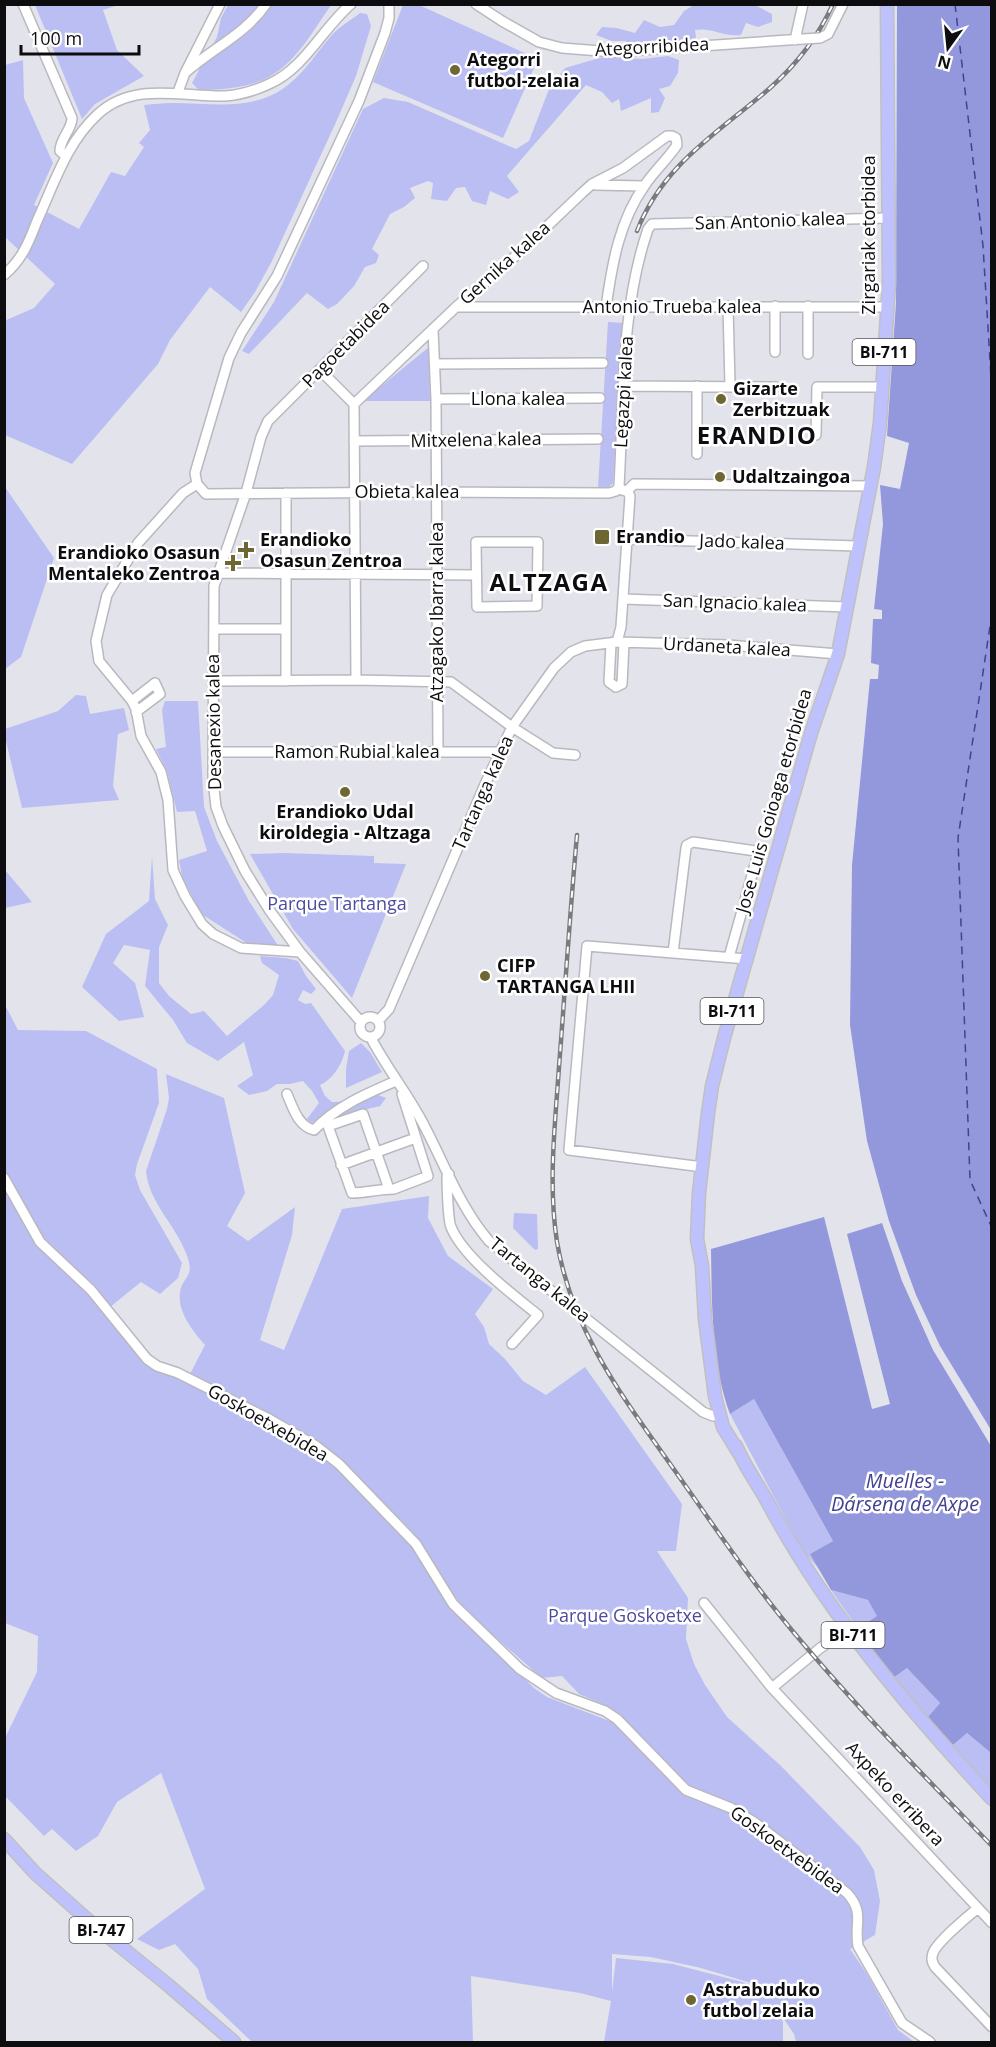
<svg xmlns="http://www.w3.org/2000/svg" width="996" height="2047" font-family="'Open Sans',sans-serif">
<rect width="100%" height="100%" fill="#e3e4eb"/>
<path fill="#babef3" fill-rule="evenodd" d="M35,5H118L103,10L117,50L144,76L95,104L82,119Z
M228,5H331C291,65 278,90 199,90L192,83L217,37L221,18Z
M403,5H419L538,59L503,138L373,82Z
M694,5H755L772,14V22L758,27L746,23L741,35C723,37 712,27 695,30L696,38L687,43L635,47L625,41H612L596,35L602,27L617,28L635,33L644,20L660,27L674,25L684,11Z
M360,13L367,14L371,26L356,76L337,120L272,261L255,292L241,312L210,287L170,340L158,364L72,464L5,435L4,321L34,308L55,284L5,237V65L23,60L24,98L53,163L34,205L79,229L111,172L125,176L144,147L139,143L150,130L144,105C154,104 163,103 172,103C213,103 254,112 288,85C305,72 317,52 331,36C339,27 351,20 360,13Z
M668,56L679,60L678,73L670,86L659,89L665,98L659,112L651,113V98L621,111L619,99L612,103L602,92L586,85L507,176L519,192L508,199L490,191L486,205L472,201L465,187L456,188L447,201L431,199L433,183L428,181L410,188L415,198L404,207L390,214L372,249L379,255L376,263L365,267L354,286L337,304L328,309L307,293L249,354L242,351L274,302L363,109L384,98L408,102L516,149L529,141L549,89L565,68L603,57L642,59Z
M608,322L624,323L613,483L609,487H598Z
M429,347L430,401H363Z
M5,487L54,558L21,657L5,669Z
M76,695L86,696L90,714L124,708L129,730L118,734L113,786L119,800L22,808L5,737V729L58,711Z
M165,701H198L204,807L217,841L249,901L279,947L248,944L200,913L182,876L179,860L207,851L195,811L177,812L167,771L156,749L166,747L162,710Z
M284,853L374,856V863L406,864L352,998L293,929L250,854Z
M152,856L155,899L168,925L159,947V983L169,996L191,1014L204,1011L227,1036L264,1005L273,995L279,975L262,963L260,956L286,958L298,961L306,976L316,989L311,994L303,990L298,1000L305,1004L311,1003L345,1051C342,1065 332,1080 320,1085L325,1096L332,1102L360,1101L378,1095L386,1098L380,1106L334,1117L319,1118L312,1123L307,1119L319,1103L312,1091L303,1081L290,1084H277L267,1091L249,1095L237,1086L253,1075L244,1042L218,1061L187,1043L173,1020L145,986L150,950L124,945L113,963L135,983L144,1017L119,1021L82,987L106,934L149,901Z
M5,870L32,902L5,908Z
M4,1003L18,1030L86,1031L157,1069L159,1103L137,1164L135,1175L140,1190L182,1263L178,1278L160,1294L141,1282L110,1307L92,1283L46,1243L5,1171Z
M361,1043L370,1052L382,1072L346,1088V1069L349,1051Z
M166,1074L224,1098L245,1193L227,1226L248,1241L295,1207L292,1235L260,1340L284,1350L342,1209L429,1196L428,1218L448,1256L493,1289L475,1314L484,1327L489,1344L505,1359L523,1381L546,1395L585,1367L682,1504L676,1551H657L688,1598L686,1639L694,1664L705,1685L727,1717L780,1765L860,1847L874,1870L880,1901L875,1935L850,1949L867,1974L898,2030L913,2041L796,2042L794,2034L773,2003L783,2022V2042H604L611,2001L580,1993L471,1976L473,2042H252L207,1999L198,1969L175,1944L159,1950L137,1939L205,1889L161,1773L117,1802L98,1836L76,1851L52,1829L44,1836L5,1796L4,1740L37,1672L38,1636L5,1623V1184L41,1248L81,1283L151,1368L186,1382L267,1421L318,1454L341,1473L414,1545L447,1602L534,1688L547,1697L612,1722L603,1704L579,1694L562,1676L542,1678L469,1614L449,1589L411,1530L332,1452L275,1417L190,1374L205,1345C193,1331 177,1312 180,1292C183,1275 196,1278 186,1253C175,1224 149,1203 146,1171L167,1109L169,1098ZM612,1954L651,1957L701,1968L751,1983L769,1999L750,1984L673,1964L616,1958L612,1992Z
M514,1213L537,1214L538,1249L535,1250L513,1228Z
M754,1399L833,1541L810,1554L819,1569L802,1550L730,1414Z
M831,1590L868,1600L878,1616L858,1629Z
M907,1668L940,1703L928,1717L893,1678Z
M967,1733L991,1753V1789L953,1745Z"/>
<path fill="#9397dc" d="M897,5H991V1430L940,1346L916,1295L889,1221L867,1141L850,1025L852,865L870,679H878L879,665L871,663L873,619H882V610L874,609L883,524L880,485L900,489L909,443L887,436L896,303Z
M824,1217L872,1409L890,1404L847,1234L882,1223L902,1281L933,1350L991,1446V1753L967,1733L953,1745L928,1717L940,1703L907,1668L893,1678L858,1629L877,1616L868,1600L831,1590L810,1554L833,1541L754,1399L730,1414C711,1362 712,1304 711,1249Z"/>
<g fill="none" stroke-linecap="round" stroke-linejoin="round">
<path stroke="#444193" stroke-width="1.5" stroke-dasharray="8 6" stroke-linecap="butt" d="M955,4L983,246L992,393
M992,613L958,838L970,1180L992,1228"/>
<defs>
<path id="minor" d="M23,4L72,118C72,130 60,138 60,151L66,156
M476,4L502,21L539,42L562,48L613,52L803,39
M820,38L828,34L843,4
M795,40L803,4
M185,73C211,49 246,34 266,4
M178,92L185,73L220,4
M595,185L643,186
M4,275C22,260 29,242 37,221C54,184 67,142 98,114C134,81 182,97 225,96C240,95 256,90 269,84C305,68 322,29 351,4
M728,306L730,386
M775,306V352
M808,306V354
M456,307H887
M433,330L436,399L438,751
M435,364L603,363
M320,370L354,404L356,680
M624,386L776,387
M436,399L600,398
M354,404L456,307L519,253L582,193L592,184L623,168L667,136H672L676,138L677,145C667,160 654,171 645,185C619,221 612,265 606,307
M816,435L817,387H882
M354,441L598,439
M697,454V386
M197,484L183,493L138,543L107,595L96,641L99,661L132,701L136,709L141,736L161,772L168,800L173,870L185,896L202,924L213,934L241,948L300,952
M197,484L195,473L229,358L241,333L277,276L359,101L385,33L389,18V4
M197,484L206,494L437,492L609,493L616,491L619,486
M627,491L634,484L870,486
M627,539L857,546
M476,542H538L537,606L477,607Z
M218,573L476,575
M623,599L847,607
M214,629H285
M617,642L621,627L630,496L627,491L622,490L619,486C624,401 620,311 648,229L652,224L888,218
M611,644L609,682L616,687L622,684L624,643
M213,681L356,680L451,682L512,727L553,753L575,755
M286,681V493
M132,701L155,683L160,694L136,712
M214,752H500
M673,953L686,848L687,845L693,842L756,851L758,854L729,957
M360 1027a10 10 0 1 1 20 0a10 10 0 1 1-20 0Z
M378,1021L389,1009L486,782L512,727L554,668L571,652L585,646L617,642L728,645L838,654
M361,1022L300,952L270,911L245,871L223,826L216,807L213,780L214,586L246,493L261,437L268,421L423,266
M371,1038C385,1065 404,1089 419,1116C442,1157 458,1205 489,1241L703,1412L713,1416L719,1415
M287,1094C293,1108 298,1126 314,1130C337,1106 366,1094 396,1081
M341,1165L410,1140
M703,1167L569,1150L587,946L747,959
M449,1174L447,1176C447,1186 448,1220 451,1227C463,1257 512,1294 538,1315L512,1344
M4,1178L40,1242L91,1290L147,1359L157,1366L178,1373L267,1418L316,1446L339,1464L416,1544L453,1604L520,1669L556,1693L605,1711L617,1719L686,1790L731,1808L754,1822L847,1893C865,1913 854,1923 858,1946L902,2023L930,2042
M389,1189L363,1114L328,1126L352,1193C366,1193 379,1189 394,1189L428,1176L402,1094
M704,1603L772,1688
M848,1628L819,1649L772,1688L992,1923
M978,1908C968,1916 937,1942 933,1953C931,1959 932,1962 935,1967L992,2027"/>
<path id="major" d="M736,1446C744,1465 757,1483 767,1501C826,1612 907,1707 992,1799
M739,1453L723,1427L715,1396L705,1319L702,1266L697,1239L699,1193L708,1113L712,1086L724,1038L811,733L838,654L874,467L880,423L889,283L887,4
M4,1839L35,1873L89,1921L168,1985L234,2042"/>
</defs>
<use href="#minor" stroke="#b8b8bf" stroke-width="12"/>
<use href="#major" stroke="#c0c0c1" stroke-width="15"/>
<use href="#minor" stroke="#fff" stroke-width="9"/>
<use href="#major" stroke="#bfc1fd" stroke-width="12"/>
<defs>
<path id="rail" d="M637,231C663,164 718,133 770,88C796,65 818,37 833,4
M577,835C570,912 565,990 559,1067C555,1125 548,1184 557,1242C572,1331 622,1396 673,1468C714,1526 754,1586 801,1641C861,1712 927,1779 992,1846"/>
</defs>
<use href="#rail" stroke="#7a7b7f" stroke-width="4.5"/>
<use href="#rail" stroke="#fff" stroke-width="2" stroke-dasharray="7" stroke-linecap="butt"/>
<defs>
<path id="minor-bridge" d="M803,39L820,38"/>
</defs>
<use href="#minor-bridge" stroke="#b8b8bf" stroke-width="12" stroke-linecap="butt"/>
<use href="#minor-bridge" stroke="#fff" stroke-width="9"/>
</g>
<g fill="#6e6633" stroke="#fff" stroke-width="2">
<circle cx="455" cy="70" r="6"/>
<circle cx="721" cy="399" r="6"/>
<circle cx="720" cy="477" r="6"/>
<rect x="594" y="529" width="16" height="16" rx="3"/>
<path d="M243 541h6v6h6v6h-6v6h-6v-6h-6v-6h6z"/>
<path d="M230 554h6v6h6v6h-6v6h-6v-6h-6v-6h6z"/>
<circle cx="345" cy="792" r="6"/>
<circle cx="485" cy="976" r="6"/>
<circle cx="691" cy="2000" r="6"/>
</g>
<g text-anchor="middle" stroke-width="5" stroke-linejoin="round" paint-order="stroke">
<g fill="#fff" stroke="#565657" stroke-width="1.5">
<rect x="852.5" y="339" width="63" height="26" rx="4.5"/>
<rect x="700.5" y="998" width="63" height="26" rx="4.5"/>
<rect x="821.5" y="1622" width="63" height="26" rx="4.5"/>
<rect x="69.5" y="1917" width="63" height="26" rx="4.5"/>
</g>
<g font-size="16" font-weight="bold" fill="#0d0d0f">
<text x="884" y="358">BI-711</text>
<text x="732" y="1017">BI-711</text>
<text x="853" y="1641">BI-711</text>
<text x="101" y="1936">BI-747</text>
</g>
<g font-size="18" fill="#0d0d0f" stroke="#fff">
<text transform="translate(652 47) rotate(-3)" y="6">Ategorribidea</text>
<text transform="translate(770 221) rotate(-2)" y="6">San Antonio kalea</text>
<text transform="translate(869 235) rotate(-90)" y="6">Zirgariak etorbidea</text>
<text transform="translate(505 263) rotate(-42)" y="6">Gernika kalea</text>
<text x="672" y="313">Antonio Trueba kalea</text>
<text transform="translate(346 344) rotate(-45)" y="6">Pagoetabidea</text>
<text transform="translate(624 392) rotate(-87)" y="6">Legazpi kalea</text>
<text x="518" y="405">Llona kalea</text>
<text transform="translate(476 440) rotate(-1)" y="6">Mitxelena kalea</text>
<text x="407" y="498">Obieta kalea</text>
<text transform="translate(742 542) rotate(2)" y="6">Jado kalea</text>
<text transform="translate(735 603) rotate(2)" y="6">San Ignacio kalea</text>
<text transform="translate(437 612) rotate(-90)" y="6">Atzagako Ibarra kalea</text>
<text transform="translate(727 647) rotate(3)" y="6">Urdaneta kalea</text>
<text transform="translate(214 722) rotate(-91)" y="6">Desanexio kalea</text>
<text x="357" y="758">Ramon Rubial kalea</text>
<text transform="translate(483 793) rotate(-66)" y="6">Tartanga kalea</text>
<text transform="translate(774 801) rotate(-74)" y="6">Jose Luis Goioaga etorbidea</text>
<text transform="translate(540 1280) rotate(39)" y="6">Tartanga kalea</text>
<text transform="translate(268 1423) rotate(30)" y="6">Goskoetxebidea</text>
<text transform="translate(895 1794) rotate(47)" y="6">Axpeko erribera</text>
<text transform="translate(787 1850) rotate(36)" y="6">Goskoetxebidea</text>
</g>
<g font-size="18" font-weight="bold" fill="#0d0d0f" stroke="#fff" text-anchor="start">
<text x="467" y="66">Ategorri<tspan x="467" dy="21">futbol-zelaia</tspan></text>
<text x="733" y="395">Gizarte<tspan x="733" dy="21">Zerbitzuak</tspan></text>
<text x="732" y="483">Udaltzaingoa</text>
<text x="616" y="543">Erandio</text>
<text x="260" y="546">Erandioko<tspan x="260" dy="21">Osasun Zentroa</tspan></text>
<text x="220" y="559" text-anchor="end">Erandioko Osasun<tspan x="220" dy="21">Mentaleko Zentroa</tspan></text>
<text x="345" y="818" text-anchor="middle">Erandioko Udal<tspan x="345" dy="21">kiroldegia - Altzaga</tspan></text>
<text x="497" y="972">CIFP<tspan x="497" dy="21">TARTANGA LHII</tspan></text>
<text x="703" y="1996">Astrabuduko<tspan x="703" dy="21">futbol zelaia</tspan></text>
</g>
<g font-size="18" fill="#4d4b9d" stroke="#fff">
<text x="337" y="910">Parque Tartanga</text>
<text x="625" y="1622">Parque Goskoetxe</text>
</g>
<g font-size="20" font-style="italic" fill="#444193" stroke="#fff">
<text x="905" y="1488">Muelles -<tspan x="905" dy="23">Dársena de Axpe</tspan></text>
</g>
<g font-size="24" font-weight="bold" letter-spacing="1.5" fill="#0d0d0f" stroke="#fff">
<text x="757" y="444">ERANDIO</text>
<text x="549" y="591">ALTZAGA</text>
</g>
</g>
<rect width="996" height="2047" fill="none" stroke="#0d0d0f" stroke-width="12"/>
<g transform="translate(948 48) rotate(195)" stroke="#ffffff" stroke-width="4.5" paint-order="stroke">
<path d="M0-4.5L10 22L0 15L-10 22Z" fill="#0d0d0f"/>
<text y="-9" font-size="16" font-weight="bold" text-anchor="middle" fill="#0d0d0f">N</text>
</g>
<path d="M21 45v9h118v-9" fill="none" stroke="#0d0d0f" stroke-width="3"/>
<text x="30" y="45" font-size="18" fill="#0d0d0f" stroke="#ffffff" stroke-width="4.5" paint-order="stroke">100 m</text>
</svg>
